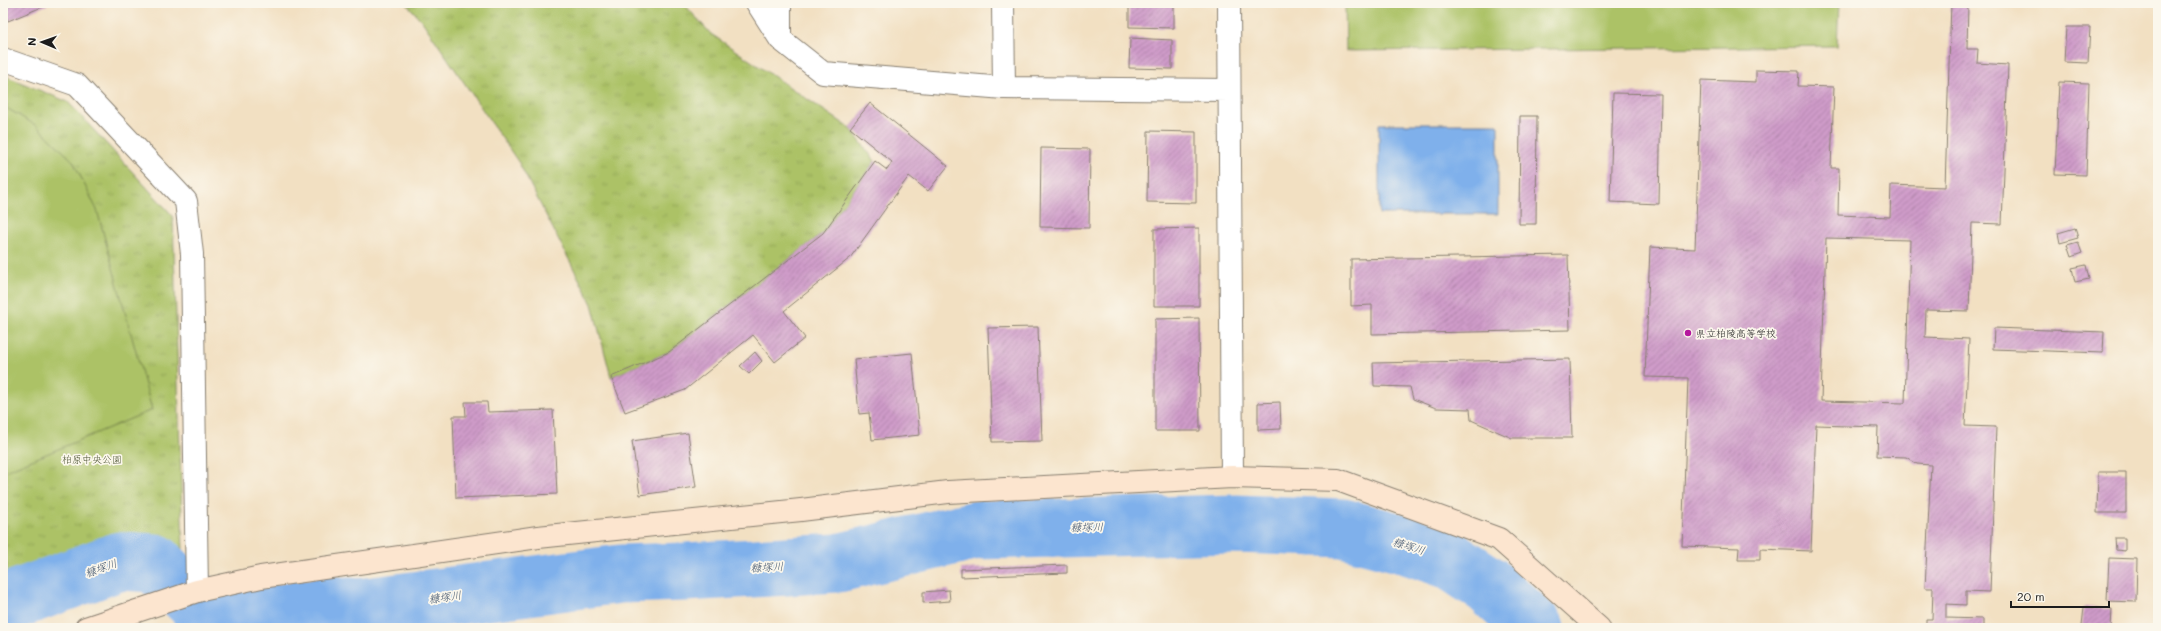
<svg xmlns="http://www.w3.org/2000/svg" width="2161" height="631" font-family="Mali,'Klee One',sans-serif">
<defs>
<pattern id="grass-tufts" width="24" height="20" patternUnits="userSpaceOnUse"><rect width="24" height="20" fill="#acc266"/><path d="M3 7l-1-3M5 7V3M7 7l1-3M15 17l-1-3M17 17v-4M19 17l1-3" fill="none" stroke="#93a658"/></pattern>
<pattern id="building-hatch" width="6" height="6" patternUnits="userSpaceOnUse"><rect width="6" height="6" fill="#cf9bc9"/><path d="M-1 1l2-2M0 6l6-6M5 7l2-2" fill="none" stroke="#a77ea2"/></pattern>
</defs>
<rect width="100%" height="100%" fill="#fbf7ec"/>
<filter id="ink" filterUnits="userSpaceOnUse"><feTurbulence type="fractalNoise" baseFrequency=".025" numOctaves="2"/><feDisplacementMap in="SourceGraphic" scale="8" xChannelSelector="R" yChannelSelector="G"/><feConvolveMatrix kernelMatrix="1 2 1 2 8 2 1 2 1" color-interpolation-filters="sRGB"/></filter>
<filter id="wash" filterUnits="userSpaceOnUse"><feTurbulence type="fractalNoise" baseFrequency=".012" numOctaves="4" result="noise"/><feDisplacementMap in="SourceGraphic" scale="16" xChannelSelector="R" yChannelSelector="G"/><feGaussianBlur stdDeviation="0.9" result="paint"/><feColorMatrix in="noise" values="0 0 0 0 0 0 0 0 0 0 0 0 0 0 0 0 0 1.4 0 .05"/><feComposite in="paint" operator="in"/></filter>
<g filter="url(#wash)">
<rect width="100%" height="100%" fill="#f2e0c2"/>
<path fill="url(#grass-tufts)" stroke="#646f41" d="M406,3H683L711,34L850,128L875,161L823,233L669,352L611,377L592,304L519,163L422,21Z
M3,75L68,102L173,216L183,552L169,556L125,542L3,585Z"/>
<path fill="#acc266" stroke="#646f41" d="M1345,3H1839L1837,46L1346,51Z
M3,106L37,126L73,161L97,210L152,410L3,472Z"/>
<path fill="#7fb0eb" stroke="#4e6684" d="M1379,124H1498V214H1379Z"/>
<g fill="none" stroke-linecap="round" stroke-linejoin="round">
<path stroke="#7fb0eb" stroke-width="59" d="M3,604L120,561L155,563L218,624L331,605L359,608L621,574L686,572L838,563L977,530L1237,524L1343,528L1407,545L1450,560L1488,585L1535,628"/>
</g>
<g id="blocks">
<path fill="url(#building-hatch)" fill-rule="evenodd" d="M3,3H47V5L8,21L3,10Z
M1129,3H1174V28L1129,27Z
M1951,3H1968L1967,49H1978L1977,63L2008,65L2002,224L1972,223L1969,311L1926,310L1925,337L1969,339L1965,426L1996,427L1990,592L1966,591V605L1946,604V618L1983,619V628H1926V619H1932L1933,588H1925L1931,465L1917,464L1906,457L1877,456L1878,427L1816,425L1811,551L1760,549V560H1738L1739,548L1682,546L1688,378L1645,377L1650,247L1695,249L1701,80L1756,82V70L1799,71L1798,86L1834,87L1831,168H1839L1838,215L1890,217L1891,185L1945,187ZM1826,238L1910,240L1905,403L1821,401Z
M2066,27H2090L2088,63L2064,62Z
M1130,38L1172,40V69L1129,68Z
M2059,82L2089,83L2086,175L2055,174Z
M1613,93L1661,94L1659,204L1610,202Z
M870,103L948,166L928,191L909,176L850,258L784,311L805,338L775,362L753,335L685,390L625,412L611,377L669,352L823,233L875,161L887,170L892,162L850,128Z
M1520,116H1537L1536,224H1519Z
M1148,131L1196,132V203L1147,202Z
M1041,148L1090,149L1089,228L1040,227Z
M1199,228V306H1154V229Z
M2075,228L2078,238L2060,243L2058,233Z
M2078,242L2082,253L2071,257L2067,245Z
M1568,255L1570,330L1372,334V305L1351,306V259Z
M2086,265L2089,279L2075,282L2072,268Z
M1199,318L1200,431H1155V319Z
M1038,327L1042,441L992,442L988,328Z
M1994,328L2104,332L2103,353L1993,349Z
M755,352L762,361L749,374L740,366Z
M912,353L920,435L872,440L869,413L859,414L854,359Z
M1570,359L1572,438H1512L1471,420L1470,409L1436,408L1413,399L1410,387L1374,386L1373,363Z
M465,402H487L488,412L553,410L557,494L456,498L453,416H466Z
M1280,402L1281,429L1258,430V403Z
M688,433L696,487L640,495L632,441Z
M2098,472H2126V513H2097Z
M2115,538H2125V551L2116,550Z
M2109,558L2137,559L2136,602L2107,601Z
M1067,565V573L961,577V569Z
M949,590L950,601L923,603V592Z
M2084,607L2112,609L2111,628L2082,626Z"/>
</g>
</g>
<g filter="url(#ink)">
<use href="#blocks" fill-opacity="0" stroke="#877e6f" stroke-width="1"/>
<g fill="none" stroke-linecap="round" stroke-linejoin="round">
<defs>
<path id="street" d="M757,3L780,39
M780,3V39L823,73L1004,88L1229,90
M1003,3L1004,88
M1229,3L1232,477
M3,59L77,85L186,201L192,254L197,591"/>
<path id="secondary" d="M86,628L197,591L261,577L538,537L801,510L948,492L1232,477L1338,480L1499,539L1599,628"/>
</defs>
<use href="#street" stroke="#877e6f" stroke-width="24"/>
<use href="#secondary" stroke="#877e6f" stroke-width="24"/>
<use href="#street" stroke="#fff" stroke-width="22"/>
<use href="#secondary" stroke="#fce5cf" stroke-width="22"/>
</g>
</g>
<circle fill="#b5179e" stroke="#fbf7ec" stroke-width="1.5" cx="1688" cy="333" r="4"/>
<g text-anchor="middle" stroke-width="3.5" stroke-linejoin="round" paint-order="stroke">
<g font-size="10" fill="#1c1c1c" stroke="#fbf7ec" text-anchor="start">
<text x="1696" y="337">県立柏陵高等学校</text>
</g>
<g font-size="10" fill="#4e5636" stroke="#fbf7ec">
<text x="92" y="463">柏原中央公園</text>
</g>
<g font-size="11" font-style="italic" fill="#44576f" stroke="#fbf7ec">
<text transform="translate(1087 527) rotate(-1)" y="4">糠塚川</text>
<text transform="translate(1409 546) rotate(17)" y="4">糠塚川</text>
<text transform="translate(767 567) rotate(-3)" y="4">糠塚川</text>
<text transform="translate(101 568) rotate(-19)" y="4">糠塚川</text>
<text transform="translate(445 597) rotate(-8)" y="4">糠塚川</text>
</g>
</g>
<rect width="2161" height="631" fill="none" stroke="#fbf7ec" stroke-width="16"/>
<g transform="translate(42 42) rotate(272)" stroke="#fbf7ec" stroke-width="3" paint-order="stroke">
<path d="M0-3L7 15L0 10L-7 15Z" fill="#1c1c1c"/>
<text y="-6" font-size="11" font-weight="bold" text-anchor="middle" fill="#1c1c1c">N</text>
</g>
<path d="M2011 601v6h98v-6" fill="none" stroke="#1c1c1c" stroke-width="2"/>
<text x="2017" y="601" font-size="12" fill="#1c1c1c" stroke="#fbf7ec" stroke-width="3" paint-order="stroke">20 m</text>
</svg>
